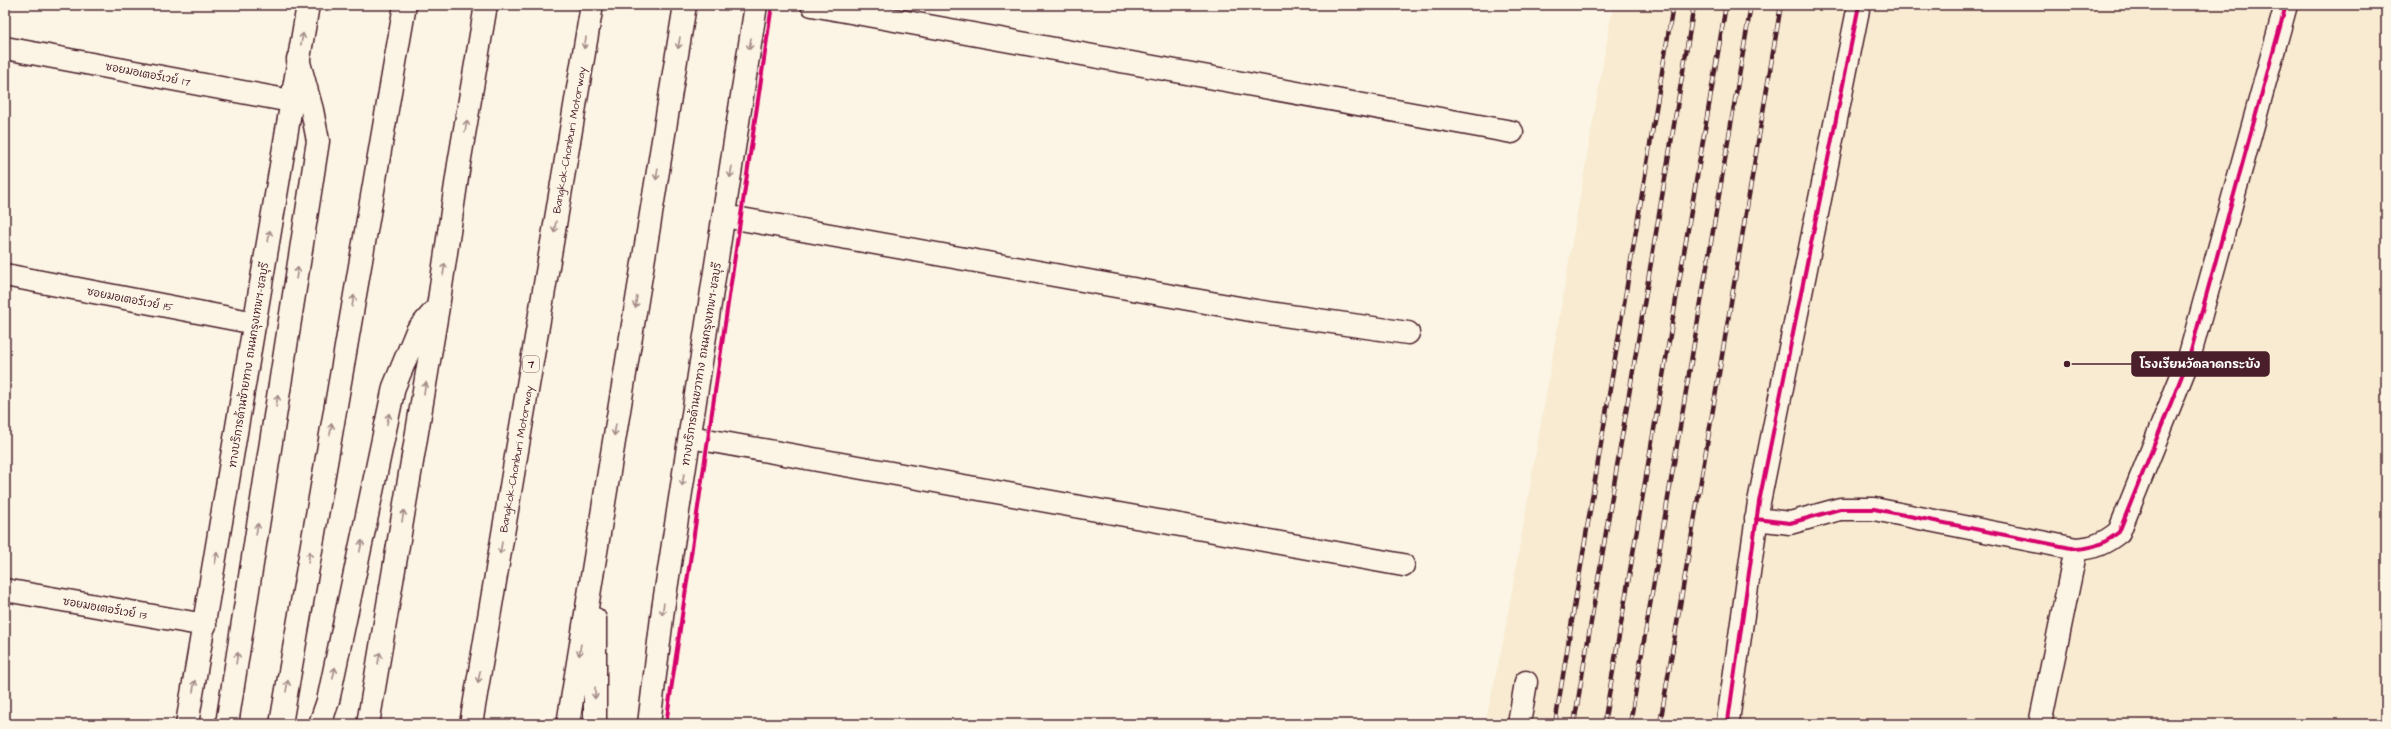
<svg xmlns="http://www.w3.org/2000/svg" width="2391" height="729" font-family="'Architects Daughter','Playpen Sans Thai',sans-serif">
<rect width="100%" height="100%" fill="#fcf5e5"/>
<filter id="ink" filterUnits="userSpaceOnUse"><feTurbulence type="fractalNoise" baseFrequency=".025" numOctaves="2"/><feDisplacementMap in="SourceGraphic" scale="8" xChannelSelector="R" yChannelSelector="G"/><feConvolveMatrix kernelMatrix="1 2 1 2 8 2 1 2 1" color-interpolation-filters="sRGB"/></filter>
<g filter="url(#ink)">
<path fill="#f8ebd1" d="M1613,5H2386V724H1485L1504,637Z"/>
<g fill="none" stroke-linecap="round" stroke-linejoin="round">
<defs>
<path id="minor" d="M812,5L1512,132
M5,48L291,101
M724,216L1256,311L1408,333
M5,275L255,323
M690,437L1403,565
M1756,519L1790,523L1840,509H1874L2076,549C2095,548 2105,543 2119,532L2189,358L2286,5
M5,590L205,625
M1728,721L1759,502L1859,5
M1519,724L1526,682
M2040,724L2076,549"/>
<path id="major" d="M187,724L308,5
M649,724L663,609L756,5"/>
<path id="highway" d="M227,724L318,141L312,110L298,59
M281,724L405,5
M320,724L328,701L394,387L417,331L438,307
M368,724L438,307L459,164L486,5
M471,724L592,5
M568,724L685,5
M595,724V619"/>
</defs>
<use href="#minor" stroke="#4a1f2b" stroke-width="25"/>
<use href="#major" stroke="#4a1f2b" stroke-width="25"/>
<use href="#highway" stroke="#4a1f2b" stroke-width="25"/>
<use href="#minor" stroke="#fcf5e5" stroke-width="22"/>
<use href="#major" stroke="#fcf5e5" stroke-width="22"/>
<use href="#highway" stroke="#fcf5e5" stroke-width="22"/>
<defs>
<path id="rail" d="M1555,724L1673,5
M1574,724L1694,5
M1604,724L1726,5
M1630,724L1751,5
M1660,724L1781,5"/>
</defs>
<use href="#rail" stroke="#4a1f2b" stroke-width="4.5"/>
<use href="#rail" stroke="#fcf5e5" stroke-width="3" stroke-dasharray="9" stroke-linecap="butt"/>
<defs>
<path id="cycleway" d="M1756,519L1790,523L1840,509H1874L2076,549C2095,548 2105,543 2119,532L2189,358L2286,5
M1728,721L1759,502L1859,5
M666,724L772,5"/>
</defs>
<use href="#cycleway" stroke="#fcf5e5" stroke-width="6"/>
<use href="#cycleway" stroke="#d6006c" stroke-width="4"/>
</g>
<defs><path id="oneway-shaft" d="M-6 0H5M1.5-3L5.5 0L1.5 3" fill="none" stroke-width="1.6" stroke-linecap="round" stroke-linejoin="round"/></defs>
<g stroke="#a38a88">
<use href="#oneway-shaft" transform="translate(302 39) rotate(-79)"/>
<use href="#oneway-shaft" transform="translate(585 43) rotate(100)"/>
<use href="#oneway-shaft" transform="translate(679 43) rotate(99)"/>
<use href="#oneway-shaft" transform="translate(750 44) rotate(99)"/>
<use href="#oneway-shaft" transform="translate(466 126) rotate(-80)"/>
<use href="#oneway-shaft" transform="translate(731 172) rotate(99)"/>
<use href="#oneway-shaft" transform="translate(657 174) rotate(99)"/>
<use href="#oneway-shaft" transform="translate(555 227) rotate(100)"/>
<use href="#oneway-shaft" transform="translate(269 236) rotate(-81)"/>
<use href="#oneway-shaft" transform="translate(444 269) rotate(-82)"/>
<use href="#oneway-shaft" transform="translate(297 273) rotate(-81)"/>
<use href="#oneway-shaft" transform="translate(353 301) rotate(-80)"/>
<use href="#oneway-shaft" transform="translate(636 302) rotate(99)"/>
<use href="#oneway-shaft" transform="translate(425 388) rotate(-80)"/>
<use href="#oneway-shaft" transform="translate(277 401) rotate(-81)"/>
<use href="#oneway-shaft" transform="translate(388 419) rotate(-78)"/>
<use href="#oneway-shaft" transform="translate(331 429) rotate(-80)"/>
<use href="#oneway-shaft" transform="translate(615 430) rotate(99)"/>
<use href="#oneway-shaft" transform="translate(683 480) rotate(99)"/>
<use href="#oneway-shaft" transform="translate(403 516) rotate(-80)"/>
<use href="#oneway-shaft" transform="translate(257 529) rotate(-81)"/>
<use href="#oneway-shaft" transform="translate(361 546) rotate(-78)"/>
<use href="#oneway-shaft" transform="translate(501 548) rotate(100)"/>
<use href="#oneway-shaft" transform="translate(309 557) rotate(-80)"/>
<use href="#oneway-shaft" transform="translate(216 558) rotate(-81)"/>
<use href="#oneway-shaft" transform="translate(663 609) rotate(98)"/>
<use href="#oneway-shaft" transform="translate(580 650) rotate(99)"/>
<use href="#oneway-shaft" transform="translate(237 658) rotate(-81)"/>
<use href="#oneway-shaft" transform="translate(379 658) rotate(-80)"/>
<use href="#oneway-shaft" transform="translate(334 673) rotate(-78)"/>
<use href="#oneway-shaft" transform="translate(479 677) rotate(100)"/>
<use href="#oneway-shaft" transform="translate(194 686) rotate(-80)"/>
<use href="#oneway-shaft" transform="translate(287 686) rotate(-80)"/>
<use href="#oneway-shaft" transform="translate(595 693) rotate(91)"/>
</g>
</g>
<g text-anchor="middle" stroke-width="3" stroke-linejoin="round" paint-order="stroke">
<rect fill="#fcf5e5" stroke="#7f5f63" stroke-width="1" x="523" y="356" width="16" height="16" rx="3"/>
<g font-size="10" font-weight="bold" fill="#4a1f2b">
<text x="531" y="368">7</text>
</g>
<g font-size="11" fill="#4a1f2b" stroke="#fcf5e5">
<text transform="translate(148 74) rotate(11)" y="4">ซอยมอเตอร์เวย์ 17</text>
<text transform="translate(569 140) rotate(-80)" y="4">Bangkok-Chonburi Motorway</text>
<text transform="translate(130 299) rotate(11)" y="4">ซอยมอเตอร์เวย์ 15</text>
<text transform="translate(701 364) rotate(-81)" y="4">ทางบริการด้านขวาทาง ถนนกรุงเทพฯ-ชลบุรี</text>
<text transform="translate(248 365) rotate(-81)" y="4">ทางบริการด้านซ้ายทาง ถนนกรุงเทพฯ-ชลบุรี</text>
<text transform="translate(516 459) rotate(-80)" y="4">Bangkok-Chonburi Motorway</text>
<text transform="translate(105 608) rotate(10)" y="4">ซอยมอเตอร์เวย์ 13</text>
</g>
</g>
<path fill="none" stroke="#4a1f2b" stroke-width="1.5" d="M2067 364L2132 364"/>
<circle fill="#4a1f2b" stroke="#fcf5e5" stroke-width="1.5" cx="2067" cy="364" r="4"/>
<rect fill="#4a1f2b" stroke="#4a1f2b" stroke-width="1.5" x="2132" y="352" width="137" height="24" rx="4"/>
<g font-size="12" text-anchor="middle" font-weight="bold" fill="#fff">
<text x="2200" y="368">โรงเรียนวัดลาดกระบัง</text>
</g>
<rect width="2391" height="729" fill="none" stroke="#fcf5e5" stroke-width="20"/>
<rect x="10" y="10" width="2371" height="709" fill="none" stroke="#4a1f2b" stroke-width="1.5" filter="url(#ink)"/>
</svg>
